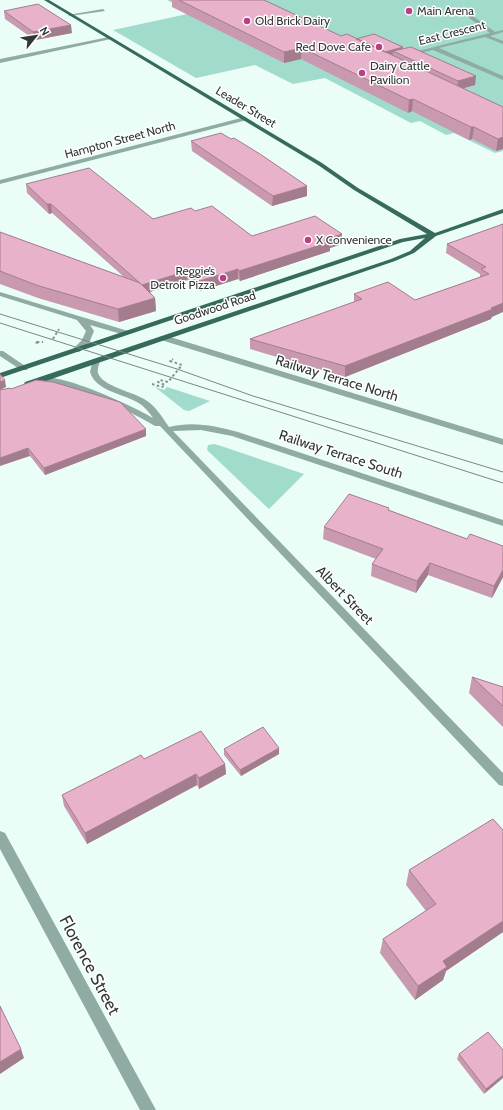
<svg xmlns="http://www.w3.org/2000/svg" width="503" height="1110" font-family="Cabin,sans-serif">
<rect width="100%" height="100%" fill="#eafdf7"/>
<path fill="#a1dbcb" d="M167,0H503V151L495,153L454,133L446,135L420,121L411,123L325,78L293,84L255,65L196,78L113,30L192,13Z
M155,387L164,390L167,387L210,401L189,411L184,410Z
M214,444L221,446L304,474L269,509L207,450L208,445Z"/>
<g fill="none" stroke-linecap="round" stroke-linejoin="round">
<path stroke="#85928e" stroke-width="2" stroke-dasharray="2.5 2.5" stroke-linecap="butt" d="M53,339L59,329
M38,343L35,342H43
M152,384L162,387L165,385L158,382L160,380L168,382L182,365L170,361L173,359"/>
<path fill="#90aba3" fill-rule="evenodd" d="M103,9L105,11L70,16L68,15Z
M469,16H473L495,32L503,30V32L490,36L503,41V44L485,37L439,48L503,76V80L433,50L409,56L406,54L490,33L469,18Z
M109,37L111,39L0,63V59Z
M245,117L248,119L247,120L0,184V180Z
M0,292L128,331L129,333L125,335L90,325L94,331L89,343L79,352H73L72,350L82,340L86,331L77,320L0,296Z
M161,336H167L503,439V445L161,340Z
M0,351H3L28,368L27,370H21L0,356Z
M93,359H99L100,361C99,365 97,369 98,373C102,386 133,392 144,399C155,405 162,417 169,427C193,421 215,426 238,432L503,520V526L232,436L201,430L173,431L503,773V786L499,785L160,426H155C119,405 82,388 41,382L37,380C51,367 137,408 153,418C149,412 144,406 137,402C121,393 96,391 90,372Z
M0,831L5,833L156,1110H140L0,849Z"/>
<path fill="#366a5d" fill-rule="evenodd" d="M44,0H49L322,163L358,188L435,233L503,209V213L436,236L414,253L395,261L31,386H28L24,384L25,382L391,259L410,251L425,238L403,242L0,378V373L400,239L427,234L354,190L318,165Z"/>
<path stroke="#7b8783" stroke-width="1" d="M0,314L177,369L253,396L503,472
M0,323L503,483"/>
</g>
<path fill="#c899af" d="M170,0H264L341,36L402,49L476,76L475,85L463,88L503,107V149L496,151L472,139L469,140L412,111L408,113L301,59L284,63L172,7V1Z
M4,11L72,33L35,40L5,19Z
M191,141L307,196L272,206L192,151Z
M26,184L153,219L195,211L252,236L342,234V244L330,248V251L240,281L238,279L200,291L187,280L150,292L155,298L156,311L119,322L38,298L0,284V232L124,277L52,213L49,214L27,193Z
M503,224L491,319L345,377L250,349V339L354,302V294L415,300L480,277V274L446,253L447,244Z
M11,389L146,429V436L45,475L30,456Z
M389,510L467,539L503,546V577L492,598L428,575L416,593L371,576L372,564L376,559L323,539L324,527Z
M472,677L503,687V727L469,693Z
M224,749L279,754L241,776L224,755Z
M225,764L226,774L199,789L197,785L87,844L64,806L62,795Z
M503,830V932L446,971L443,980L415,1000L380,953L383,939L426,911L406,885L409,870Z
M503,1050L484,1094L457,1059L459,1054Z"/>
<path fill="#a37d8e" d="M71,25L72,33L35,40L33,32Z
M403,47L402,52L393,51V54L384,56L385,52Z
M302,48L301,59L284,63V52Z
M476,76L475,85L457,90L458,81Z
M413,99L412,111L408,113L409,100Z
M471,127H474L472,139L469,140Z
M503,137V149L496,151L498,139Z
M307,186V196L272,206L273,196Z
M47,204H51L52,213L49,214Z
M342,234V244L330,248V251L240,281L239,271L326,239Z
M238,269V279L200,291V281Z
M187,271V280L143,294L142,285Z
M155,298L156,311L119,322L118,309Z
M503,303V312L492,317L491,319L345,377V366Z
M5,380L6,387L0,390V382Z
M146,429V436L45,475L44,468Z
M28,448L30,456L0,466V458Z
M430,563L428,575L416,593L417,581Z
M503,570V577L492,598L494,586Z
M279,748V754L241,776L240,770Z
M225,764L226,774L199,789V778Z
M196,774L197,785L87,844L85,833Z
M503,921V932L446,971L443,980L415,1000L418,986L443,961Z
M21,1049L24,1058L0,1074V1062Z
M503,1075V1078L484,1094L486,1089Z"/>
<path fill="#e9b2cb" stroke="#a37d8e" d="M179,0H264L341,36L347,34L503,107V137L498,139L474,127H471L413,99L409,100L302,48L284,52Z
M38,4L71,25L33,32L4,11Z
M374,34L403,47L385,52L356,39Z
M411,47L476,76L458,81L393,51Z
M221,133L231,139L234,138L260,154L307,186L273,196L191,141Z
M89,168L153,219L191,208L195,211L212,206L252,236L315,216L342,234L326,239L330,242L239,271L238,269L200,281L187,271L142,285L51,204H47L26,184Z
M503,224V303L491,308L493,309L345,366L250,339L362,299L354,294L388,282L415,300L489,274L481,269L486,267L447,244Z
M0,232L140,283L155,298L118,309L36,285L0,271Z
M0,374L5,380L0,382Z
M36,380L53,382L120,402L146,429L44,468L28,448L0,458V390L10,388L11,389Z
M349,494L389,508L388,510L467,539L470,534L503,546V570L494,586L430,563L417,581L372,564L383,549L324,527Z
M472,677L503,687V706Z
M263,727L279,748L240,770L224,749Z
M201,731L225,764L199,778L196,774L85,833L62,795L141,755L144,759Z
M493,819L503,830V921L443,961L447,967L418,986L383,939L436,904L409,870Z
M0,1006L21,1049L0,1062Z
M488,1032L503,1050V1075L486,1089L459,1054Z"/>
<g fill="#bd3c85" stroke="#fff" stroke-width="1.5">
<circle cx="409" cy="11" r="4"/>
<circle cx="247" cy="21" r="4"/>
<circle cx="379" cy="47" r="4"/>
<circle cx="362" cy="73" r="4"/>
<circle cx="308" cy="240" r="4"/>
<circle cx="223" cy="278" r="4"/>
</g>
<g text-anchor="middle" stroke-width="3" stroke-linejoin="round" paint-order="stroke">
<g font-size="12" fill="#303735" stroke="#fff" text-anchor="start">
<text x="417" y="15">Main Arena</text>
<text x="255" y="25">Old Brick Dairy</text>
<text x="371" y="51" text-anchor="end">Red Dove Cafe</text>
<text x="370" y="70">Dairy Cattle<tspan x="370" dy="14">Pavilion</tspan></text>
<text x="316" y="244">X Convenience</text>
<text x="215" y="275" text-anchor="end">Reggie’s<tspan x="215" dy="14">Detroit Pizza</tspan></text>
</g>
<g font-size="12" fill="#303735" stroke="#fff">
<text transform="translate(452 33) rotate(-14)" y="4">East Crescent</text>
<text transform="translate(246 107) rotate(31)" y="4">Leader Street</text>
<text transform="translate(120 140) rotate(-15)" y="4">Hampton Street North</text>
<text transform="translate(215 308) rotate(-18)" y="4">Goodwood Road</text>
</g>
<g font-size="14" fill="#303735" stroke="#fff">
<text transform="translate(337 378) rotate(17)" y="5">Railway Terrace North</text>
<text transform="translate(341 454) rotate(18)" y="5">Railway Terrace South</text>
<text transform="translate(345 595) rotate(46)" y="5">Albert Street</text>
</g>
<g font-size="17" fill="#303735" stroke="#fff">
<text transform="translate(90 965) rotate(62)" y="6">Florence Street</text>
</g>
</g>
<g transform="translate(36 36) rotate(60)" stroke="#ffffff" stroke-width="3" paint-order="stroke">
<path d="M0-3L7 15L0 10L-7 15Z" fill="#303735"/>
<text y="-6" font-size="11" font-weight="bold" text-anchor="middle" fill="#303735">N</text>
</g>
</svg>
